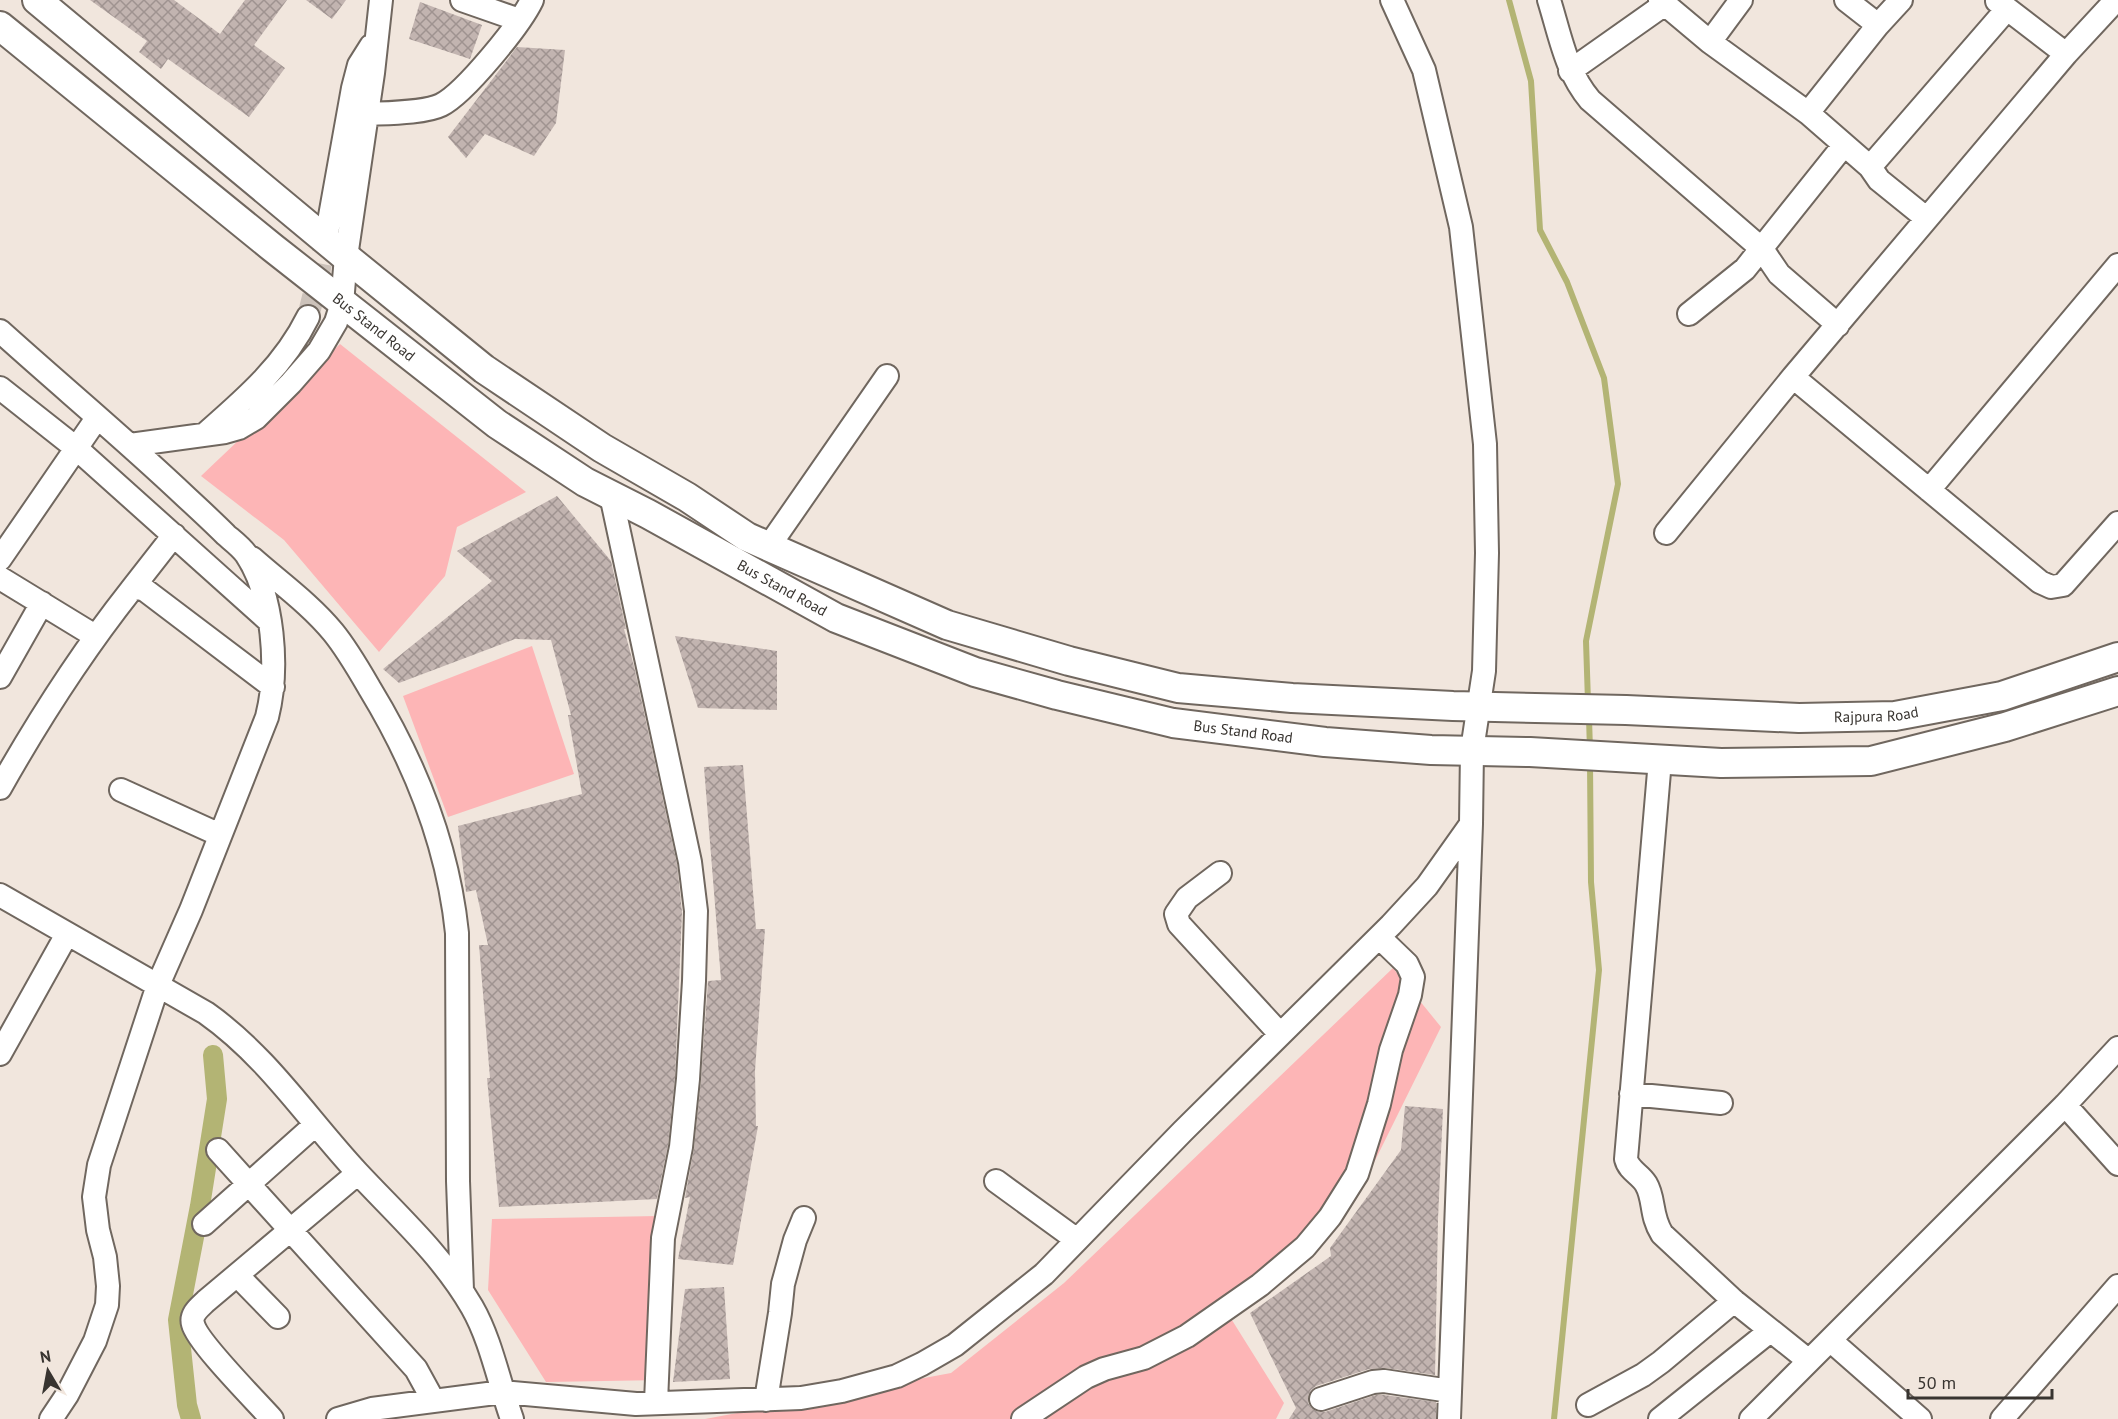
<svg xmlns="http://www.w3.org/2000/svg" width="2118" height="1419" font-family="'PT Sans',sans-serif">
<defs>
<pattern id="building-cross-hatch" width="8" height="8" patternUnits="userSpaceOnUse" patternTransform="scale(1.5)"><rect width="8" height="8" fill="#c2b4b0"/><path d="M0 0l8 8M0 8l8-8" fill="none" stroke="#9f9390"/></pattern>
</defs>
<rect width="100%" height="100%" fill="#f1e6dd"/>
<path fill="#fdb5b6" d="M340,344L526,492L457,527L445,576L379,652L284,540L201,476Z
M532,646L574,774L448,817L403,696Z
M1393,968L1441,1027L1355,1201L1225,1309L1284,1403L1276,1419H705L951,1373L1064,1283Z
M658,1216L663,1380L546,1382L488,1290L492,1219Z"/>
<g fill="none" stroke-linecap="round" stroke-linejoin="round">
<path stroke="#b3b474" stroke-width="6" d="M1509,0L1531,81L1540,230L1567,282L1604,378L1618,484L1586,641L1588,702
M1589,718L1590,750
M1554,1419L1599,970L1591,882L1590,763"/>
<path stroke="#b3b474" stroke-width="20" d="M191,1419L187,1405L178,1320L200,1206L217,1099L213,1055"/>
</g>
<path fill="url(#building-cross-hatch)" d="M90,0H174L220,34L245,0H287L254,45L285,68L249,117L168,59L161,69L139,52L147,41Z
M306,0H346L332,19Z
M420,2L482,25L470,59L409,39Z
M517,47L565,50L556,123L534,156L485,134L466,158L448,137Z
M557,496L611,561L626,629H624L634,666L677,864L682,912L675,1078L668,1145L657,1199L499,1207L487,1078H490L479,945H488L476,890L466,892L458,826L582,794L568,715H571L551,640L515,639L399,683L383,669L492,581L457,551Z
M675,636L777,651V710L698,708Z
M743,765L756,929H765L755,1071L756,1126H758L733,1265L678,1259L690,1197L685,1198L694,1148L701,1080L708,981L721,980L704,767Z
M1405,1106L1443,1109L1438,1219L1435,1375L1386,1368L1369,1369L1316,1386L1311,1390L1308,1396V1403L1312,1409L1319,1412H1325L1376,1395H1384L1436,1402V1419H1289L1296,1408L1250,1313L1331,1256L1330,1248L1401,1150Z
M724,1287L730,1379L673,1382L685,1289Z"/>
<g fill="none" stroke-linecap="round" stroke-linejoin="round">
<path stroke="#ccc2ba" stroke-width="22" stroke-dasharray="22 11" stroke-linecap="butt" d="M308,317L319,273L327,233"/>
<defs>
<path id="minor" d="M462,0L519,20
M1392,0L1424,70L1461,227L1485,444L1487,553L1484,671L1472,750L1471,824L1449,1419
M1549,0C1560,35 1566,72 1590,100L1762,249L1779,274L1838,325
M1660,0L1710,42L1808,113L1870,167L1879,180L1926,218
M1846,0L1878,25L1901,0
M2116,0L2066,54L1793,377L2040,582L2051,587L2063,585L2118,523
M1997,1L2066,54
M1710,42L1741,0
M1570,71L1665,4
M1808,113L1878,25
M367,114C386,113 425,113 441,105C465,93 520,25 532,0
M1870,167L2007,9
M327,233L353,88L359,65L371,46
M1689,314L1745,269L1844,145
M0,331C62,387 126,440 187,498C200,510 213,522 226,535C233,541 241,547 246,554C274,596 279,669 267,717L191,910L158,985L99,1165L94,1197L98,1230L105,1257L108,1286L107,1305L95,1341L67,1395L51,1419
M0,388L76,448L269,621
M204,435C244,400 284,366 308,317
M130,445L225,432L239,428L256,418L291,383L319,351L336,322L342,303L346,257L373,73L381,0
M1929,490L2118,265
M611,495L690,862L696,911L694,981L688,1079L681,1147L663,1238L656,1402
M1666,533L1793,377
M769,546L887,376
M252,558C279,582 310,604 333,632C347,649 359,670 370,689C415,763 448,846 457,933L458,1181L462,1290
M0,559L97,418
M0,578L95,636
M131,590L174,535
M0,677L42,603
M1660,760L1626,1159C1629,1171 1640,1174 1646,1184C1655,1199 1650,1215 1662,1234L1734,1301L1809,1361
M0,788C39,719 82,652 131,590L138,588L145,590L273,687
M121,790L220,835
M1220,873L1187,898L1176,914L1179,924L1280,1034
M0,895L206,1013C267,1056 307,1118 357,1172C397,1215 442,1255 472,1307C491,1340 499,1383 512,1419
M0,1054L67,934
M1631,1094L1721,1103
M2065,1105L2118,1164
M218,1150L416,1369L433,1400
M996,1181L1077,1240
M204,1224L315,1125
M237,1275L278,1317
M1830,1340L1920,1419
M1321,1399L1373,1382L1384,1381L1450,1391
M766,1400L780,1313L783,1284L795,1240L804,1218
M1588,1405L1643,1375L1661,1362L1734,1301
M272,1419C257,1402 197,1342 193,1324C190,1314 200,1307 206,1301L358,1173
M338,1419L372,1409L503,1392L636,1404L801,1398L842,1391L897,1376L922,1364L955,1345L1044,1274L1183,1131L1391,925L1427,886L1471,824
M1023,1419L1086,1377L1104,1369L1144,1358L1187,1336L1260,1285L1305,1247L1330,1217L1357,1174L1379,1104L1391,1050L1410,995L1413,977L1407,964L1379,937
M1660,1419L1770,1331
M1751,1419L2065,1105L2118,1048
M2002,1419L2118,1286"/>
<g id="major">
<path id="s1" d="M37,0L346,257L484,369L602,448L687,497L747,537L947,625L1069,661L1178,688L1292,698L1453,706L1626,710L1799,718L1895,716L2002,696L2118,657"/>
<path id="s2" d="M0,26L273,248L497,424L585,482L648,514L836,618L975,672L1057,695L1173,723L1325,742L1431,750L1530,752L1721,763L1871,761L2005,727L2118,691"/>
</g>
</defs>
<use href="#minor" stroke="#70675f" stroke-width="26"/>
<use href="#major" stroke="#70675f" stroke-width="32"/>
<use href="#minor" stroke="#fff" stroke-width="22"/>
<use href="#major" stroke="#fff" stroke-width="28"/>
</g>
<g text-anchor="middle" stroke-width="4.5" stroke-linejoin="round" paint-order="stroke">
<g font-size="15" fill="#383430" stroke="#f1e6dd">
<text dy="5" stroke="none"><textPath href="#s2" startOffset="480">Bus Stand Road</textPath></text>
<text dy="5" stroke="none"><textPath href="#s2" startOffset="966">Bus Stand Road</textPath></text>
<text dy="5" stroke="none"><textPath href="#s1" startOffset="2049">Rajpura Road</textPath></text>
<text dy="5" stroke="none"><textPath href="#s2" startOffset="1452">Bus Stand Road</textPath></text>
</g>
</g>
<g transform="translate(48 1371) rotate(350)" stroke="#f1e6dd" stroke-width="4.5" paint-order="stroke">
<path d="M0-4.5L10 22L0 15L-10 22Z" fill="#383430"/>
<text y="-9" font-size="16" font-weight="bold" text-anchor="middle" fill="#383430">N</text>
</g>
<path d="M1908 1389v9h144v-9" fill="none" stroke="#383430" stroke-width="3"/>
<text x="1917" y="1389" font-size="18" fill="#383430" stroke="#f1e6dd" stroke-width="4.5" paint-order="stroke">50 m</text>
</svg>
